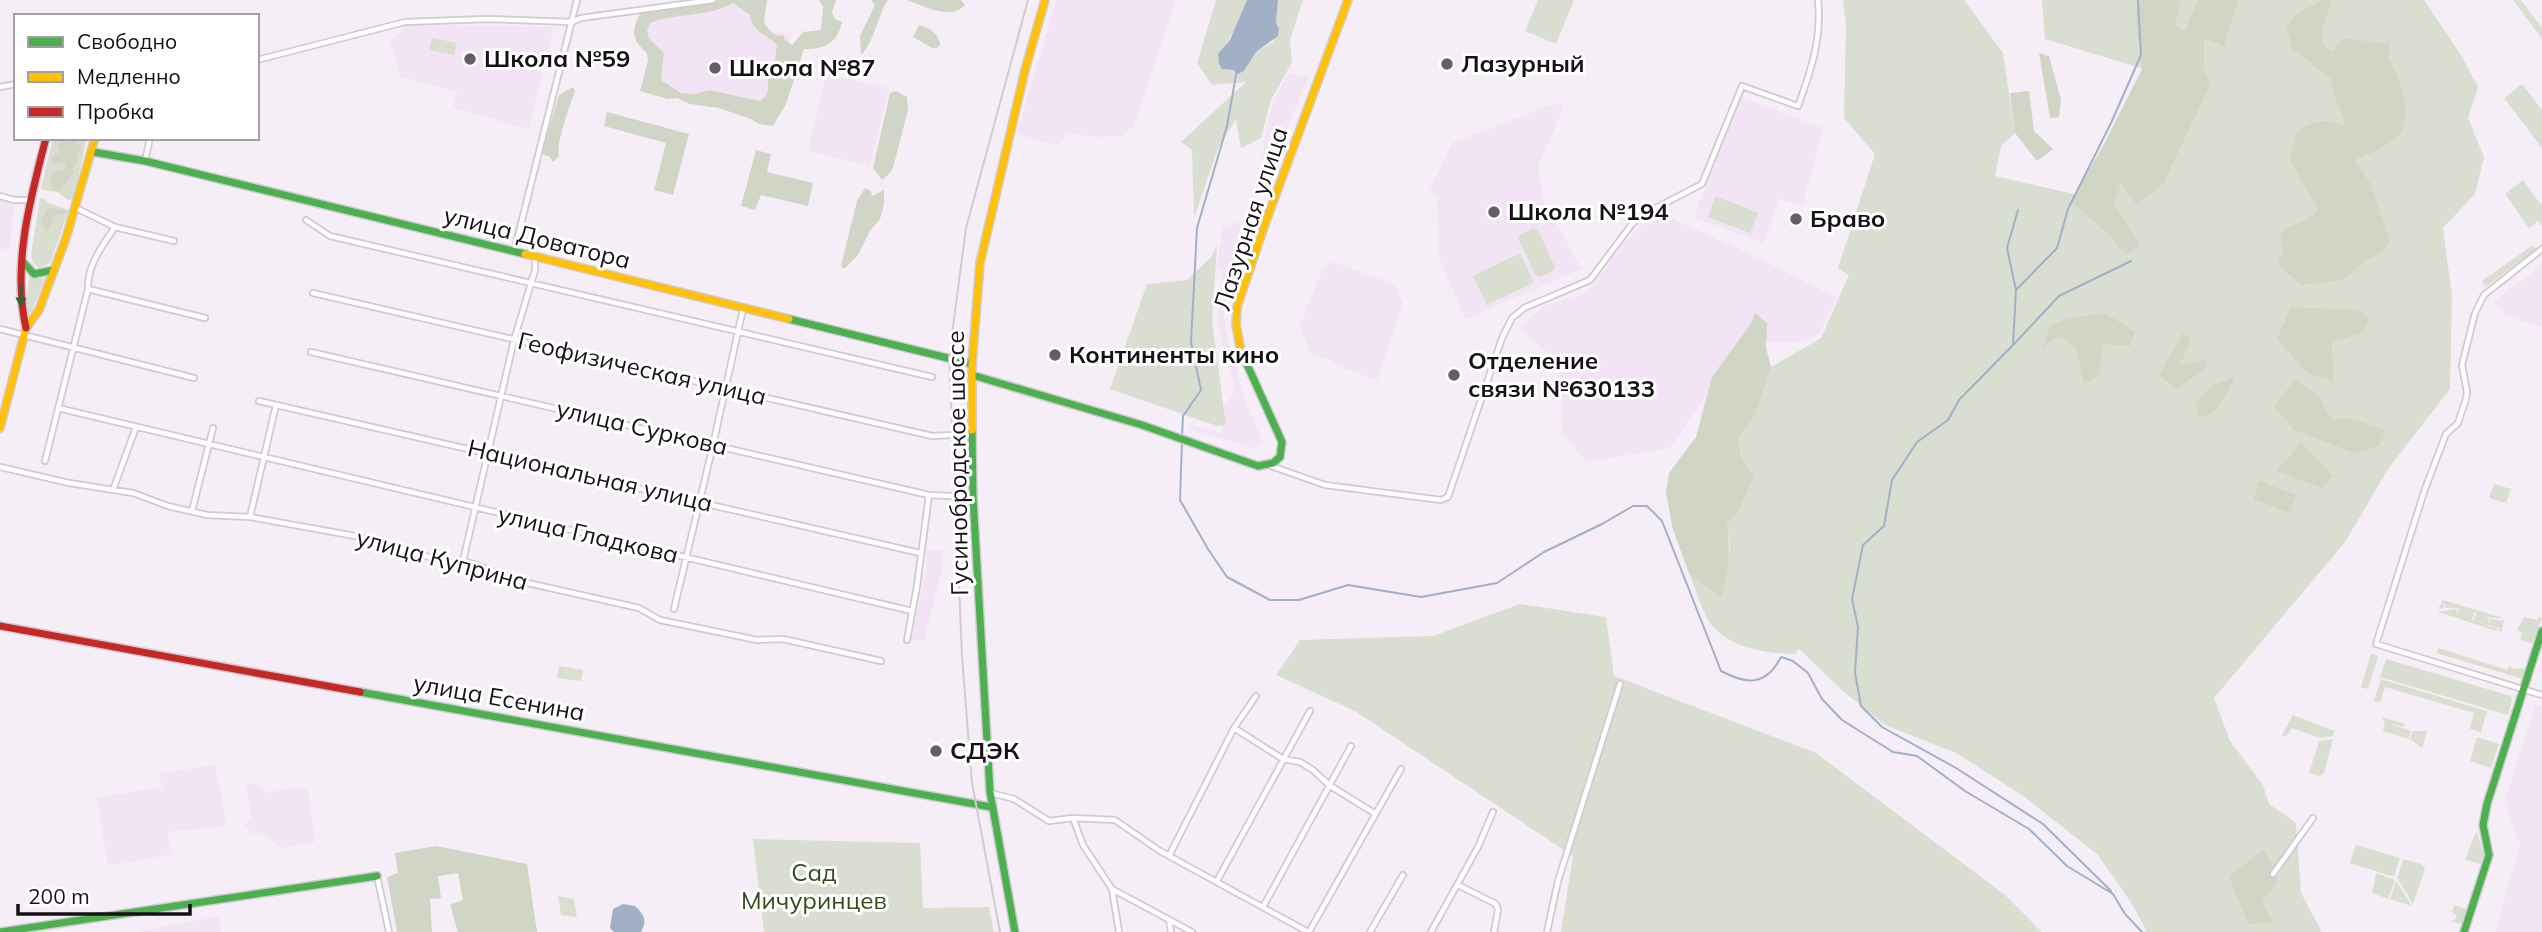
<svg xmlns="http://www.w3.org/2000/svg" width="2542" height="932" font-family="Mulish,sans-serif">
<rect width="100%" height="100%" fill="#f6eef7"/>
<path fill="#f3e4f5" d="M728,0H762L764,29L791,35L768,118L644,89L654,47L638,42L643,13L714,7Z
M1056,0H1176L1134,126L1122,136L1097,137L1067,133L1059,146L1017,134Z
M409,24L554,27L529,129L453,108L457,92L400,77L390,41Z
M826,74L889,88L870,166L808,151Z
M1288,74L1309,76L1273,162L1262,158L1265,134L1272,104Z
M1740,96L1823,128L1802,207L1780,199L1763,243L1694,217Z
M1555,103L1564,107L1538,166L1543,199L1582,269L1465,319L1439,259L1437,198L1430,190L1452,143Z
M0,200L14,205L10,250L0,248Z
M1663,214L1761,259L1837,298L1818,335L1790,343L1746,339L1670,448L1587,462L1563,435L1560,366L1520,327L1543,306L1587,292L1626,241L1649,217Z
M1241,222L1245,228L1223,310L1228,338L1245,401L1263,442L1257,449L1190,429L1191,425L1222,433L1224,407L1235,391L1217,323L1222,271L1216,269L1223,226Z
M1335,262L1395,285L1403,304L1377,380L1335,365L1333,361L1311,353L1299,327L1324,266Z
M2542,265V327L2505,316L2494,301Z
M927,550H942L943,565L924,641L911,639L927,567Z
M2535,704L2542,706V932H2495L2520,844L2504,804Z
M215,765L227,826L168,832L172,854L108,866L97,798L160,787L162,792L159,773Z
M256,783L258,786L262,785L264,793L300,787L308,790L315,842L282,848L261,832L251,835L244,823L252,821L246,784Z
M219,916L221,932H135L146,930Z"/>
<path fill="#d9ded0" d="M1216,0H1247L1239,23L1218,57L1226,70H1234L1236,75L1244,71L1256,52L1273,42L1278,0H1303L1290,40L1292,62L1271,100L1261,138L1241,148L1236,119L1218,148L1194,218L1192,150L1181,142L1246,82L1212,85L1197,63Z
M1538,0H1574L1556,44L1525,31Z
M1843,0H1964L2003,53L2015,133L2001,146L1995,176L2083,196L2154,72L2045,39L2042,0H2424L2461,55L2478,87L2468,118L2484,157L2475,194L2443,228L2452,296L2450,389L2388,469L2345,542L2214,698L2230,741L2263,785L2269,804L2296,823L2301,893L2322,932H2147L2132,904L2098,855L2022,795L1956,753L1885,725L1844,692L1799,649L1795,654C1768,653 1734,649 1714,628C1704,617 1695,588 1689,573L1720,597L1730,550L1727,523L1737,514L1754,477L1741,456L1739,436L1755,416L1771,367L1821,338L1849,275L1838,268L1875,154L1844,118L1846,23Z
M2513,0H2521L2542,28V39Z
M432,38L457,43L454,55L429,50Z
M2522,84L2542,110V148L2504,98Z
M53,138H87L73,199L68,200L57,192L43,190L41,188Z
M2523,180L2542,206V226L2538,221L2529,228L2505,194Z
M1716,196L1758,213L1750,233L1708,217Z
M43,198L49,203L69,210L50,263L39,268L33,263L31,254L40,199Z
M1533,228L1538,230L1555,267L1553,271L1540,277L1535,275L1518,238L1521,234Z
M1217,245L1212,321L1226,425L1217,426L1110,389L1147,284L1187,280L1212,256Z
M2533,245L2536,249L2533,252L2485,287L2482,281Z
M1520,253L1534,282L1487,305L1473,276Z
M29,277L45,279L32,311L28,314L25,310Z
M2494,484L2511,489L2506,503L2489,498Z
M2443,600L2503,618C2488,621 2468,606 2445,608V602L2443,608L2438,609Z
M1520,604L1606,617L1614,676L1816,753L2005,895L2042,932H1561L1573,856L1355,711L1276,675L1300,640L1433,636Z
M2457,609L2456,616L2459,609L2474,612L2472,620H2469L2473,621L2477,612L2489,618L2488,624L2491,619L2501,621L2504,619L2502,631L2500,632L2499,628L2477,622L2498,629L2497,631L2438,612Z
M2524,617L2538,620L2539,617L2542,618L2532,644L2520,639L2522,633L2517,630Z
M2439,648L2507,670L2509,666L2513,669L2527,668L2523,679L2436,653Z
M2371,654L2378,656L2368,689L2361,687Z
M2386,659L2511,696L2512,700L2508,715L2380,677Z
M559,666L583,670L581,681L557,678Z
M2381,679L2487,711L2481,732L2470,729L2474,713L2385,687L2380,702L2374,701Z
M2293,715L2335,731L2333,736L2320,738L2292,728L2288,735L2281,737Z
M2382,717L2405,724L2404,727L2387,723L2411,731L2409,739L2383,731L2385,722Z
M2413,731H2427L2422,748L2410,739Z
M2477,737L2499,744L2491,768L2470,761Z
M2333,739L2324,773L2320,776L2309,773L2319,741Z
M2476,832L2484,852L2481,864L2465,860Z
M753,839L920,843L923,908L989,907L994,932H764Z
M2356,845L2400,858L2394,877L2350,863Z
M2403,859L2421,864L2425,869L2413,904L2397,878Z
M2376,873L2395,880L2388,899L2372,893Z
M2396,881L2412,906L2390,899Z
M558,896L574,899L577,917L561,915Z
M2454,905L2467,909L2470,908L2463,925L2448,920L2454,921L2457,915L2452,912Z"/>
<path fill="#d0d5c6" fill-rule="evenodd" d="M717,0H767L764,23L772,33L778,36L783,35L785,40L792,45L803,32L821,30L823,7L819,0H836L832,12L835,19L842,22C837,44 825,49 804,49L786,104L773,126L759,124L751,119L719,108L690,104L677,98L668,99L640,91L648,61L647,53C631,40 631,30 641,12L704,4ZM733,3L750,15C753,34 766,33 777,45L774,66L767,74C767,87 773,90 760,101L709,90L695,94L681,93L661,80L664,53L649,38L647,31L650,23C677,12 708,18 733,3Z
M871,0H888C876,18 876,39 861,55L860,36L875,5Z
M907,0H961L965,5C951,21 923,6 907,0Z
M2142,0H2181L2175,25L2185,31L2198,0H2238L2224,46L2204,38V69L2210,85L2163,184L2137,205L2121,184L2114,203L2140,245L2126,255L2109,235L2071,201L2104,144L2142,69L2135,12Z
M2324,0H2332C2328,17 2311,43 2333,51L2343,38L2390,44L2388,56L2398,77L2406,105L2403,132L2377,151L2357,158L2355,161L2370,183L2390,240L2383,252L2365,261L2343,280L2302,285L2282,269L2277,261L2283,252L2280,235C2290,223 2309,223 2318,209L2289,159L2297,131C2311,122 2328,117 2342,126L2345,124C2341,108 2332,95 2331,79L2293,49L2286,28C2293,14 2310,6 2324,0Z
M919,25C929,28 939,33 940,45L937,48H932L913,37Z
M2039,53L2049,56L2061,100L2059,117L2050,118Z
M573,87L575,91C570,105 555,146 559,156L553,162L550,157L542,154L543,149L559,95Z
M896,91L907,97L908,110L894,164L891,172L882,180L873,168L890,93Z
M2029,91L2034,131L2053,149L2037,161L2015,133L2010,93Z
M607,112L689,134L673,195L654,190L666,143L604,126Z
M62,138H74L82,149L77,154V164L73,169V174L60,192L52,189C48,173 52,172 66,170L65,163H54L51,160L55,153L60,154L61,151L57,147L62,141Z
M756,150L771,154L767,172L813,183L808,206L761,195L755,210L741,206Z
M865,188L871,191L872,196L884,190V204L880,219L870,231L858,255L844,269L841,266L857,201Z
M48,208L66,210L67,213L54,215L50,229L45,232L41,219Z
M2291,307L2358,310L2370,320L2362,333L2332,342L2333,380L2308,374L2277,339Z
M1755,313L1767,323L1766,348L1771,367L1755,416L1739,436L1741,456L1754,477L1737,514L1727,523C1730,549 1730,573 1721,598L1689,573L1673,530L1666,492L1669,473L1696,437L1712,377L1750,325Z
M2105,313L2135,332L2130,346L2103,344L2099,376L2084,383L2076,348L2059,336L2042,348L2050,326L2068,318Z
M2183,333L2191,339L2180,365L2206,360V368L2177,389L2159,375Z
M2236,376L2216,411L2198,418L2195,404L2212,386Z
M2295,380L2317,394L2332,420L2348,418L2386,430L2380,445L2355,453L2294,430L2274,406Z
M2301,443L2333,476L2322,488L2276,471Z
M2259,481L2296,495L2290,513L2254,499Z
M436,846L527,864L537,932H458L450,905L463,900L458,873L438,876L441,898L430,899L432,932H397L387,877L398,873L395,853Z
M2264,850C2277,875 2286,879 2261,900L2273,922L2248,924L2229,876Z"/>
<path fill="#a1b0c7" d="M1247,0H1278L1276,23L1279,29L1278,36L1256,52L1244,71L1236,75L1234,70L1222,69L1219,64L1218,54L1230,40Z
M623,904L635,906C645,916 647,920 641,932H614L610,928L613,909Z"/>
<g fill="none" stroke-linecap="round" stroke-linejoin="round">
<path stroke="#a1b0c7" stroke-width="2" d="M2018,210L2007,248L2016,290L2013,345L1959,400L1948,420L1917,442L1892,480L1884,526L1863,545L1852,599L1858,627L1855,673L1861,706L1882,727L1956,768L2043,824L2111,891
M2016,290L2057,248L2068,209L2111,123L2141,55L2138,0
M2014,344L2059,296L2131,261
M1182,437L1183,416L1201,390L1191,342L1197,228L1227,126L1236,75
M1182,442L1180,500L1208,549L1227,577L1270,600H1299L1348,585L1421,597L1497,583L1544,552L1602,524L1633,506H1647L1662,521L1721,671C1747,685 1766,686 1781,657L1793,661L1808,673L1822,699L1842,720L1893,752L1917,756L1965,791L2029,829L2067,866L2113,894L2125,914L2142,932"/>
<defs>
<path id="street" d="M257,60L405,22L487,19L572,22L581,18L713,0
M0,87L16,84
M145,161L150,138
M0,196L14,200H31
M76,208L115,227L174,241
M306,220L330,236L932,377
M2542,249L2484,295L2475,313L2462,365L2467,392L2466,399L2458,423L2446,434L2425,489L2376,644L2542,695
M514,252L577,0
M88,289L205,318
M313,293L932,436L972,434
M0,329L194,378
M311,352L929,495L973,497
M259,401L920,553
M58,408L912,611
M45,461L88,289C87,266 102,246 115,227
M1271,466L1325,485L1441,500L1448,497L1502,338L1512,318L1524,308L1590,280L1632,224L1642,215L1702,184L1742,86L1798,106C1811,71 1822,38 1818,0
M0,467L69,483L133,493L168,506L207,515L250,517L355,536L447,562L457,564L463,561L474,564L519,581L639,608L660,620L757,640L783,639L881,661
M113,490L136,427
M192,511L213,428
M250,517L276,405
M463,561L514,340L535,270V258
M674,609L713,445L743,309
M907,640L917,586L929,495
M1234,728L1283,759L1300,762L1313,770L1329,785L1374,813
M991,793L1014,799L1049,821L1073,818L1083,845L1112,889L1192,932
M1073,818L1115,820L1160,851L1308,932
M1169,856L1234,728L1256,696
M2273,874L2313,818
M377,876L389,932
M1217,881L1310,711
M1458,885L1496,904L1498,910L1494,932
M1112,889L1119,932
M1263,907L1351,746
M1169,920L1171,932
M1309,932L1401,769
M1370,932L1403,875
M1431,932L1478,847L1493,812
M1547,932L1558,881L1620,684"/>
<path id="fast" d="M93,152L145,161L525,254
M23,262L34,274L54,270
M789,319L972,364
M972,375L1142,425L1258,466L1273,463L1280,457L1282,442L1241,351
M972,430L973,497L990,792L1015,932
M360,692L991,807
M0,932L377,876
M2464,932L2489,855L2483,825L2487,804L2542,631"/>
<path id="slow" d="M525,254L789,319
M1241,351L1236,325L1237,307L1266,221L1348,0
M0,428L26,328L39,310L66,238L95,138
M972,430V364L980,263L1025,70L1045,0"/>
<path id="jam" d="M26,328C12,266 30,199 46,138
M0,626L360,692"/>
</defs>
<use href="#street" stroke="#d0cad1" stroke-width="8"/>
<use href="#fast" stroke="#d0cad1" stroke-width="10"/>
<use href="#slow" stroke="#d0cad1" stroke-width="10"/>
<use href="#jam" stroke="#d0cad1" stroke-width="10"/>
<use href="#street" stroke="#fefcfe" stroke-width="4.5"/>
<use href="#fast" stroke="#4caf50" stroke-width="7"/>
<use href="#slow" stroke="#ffc107" stroke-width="7"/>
<use href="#jam" stroke="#c62828" stroke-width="7"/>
<path stroke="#cecccf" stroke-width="2" d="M1000,932L972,783L962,656L949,357L966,228L1028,0"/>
</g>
<defs><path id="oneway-solid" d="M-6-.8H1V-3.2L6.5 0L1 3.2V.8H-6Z" transform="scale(1.75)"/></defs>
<use fill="#316034" href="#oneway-solid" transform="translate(21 296) rotate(92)"/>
<g fill="#645e65" stroke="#fff" stroke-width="2.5">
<circle cx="470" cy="59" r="7"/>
<circle cx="1447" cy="64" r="7"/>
<circle cx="715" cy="68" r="7"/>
<circle cx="1494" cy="212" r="7"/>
<circle cx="1796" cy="219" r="7"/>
<circle cx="1055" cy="355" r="7"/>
<circle cx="1454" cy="375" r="7"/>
<circle cx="936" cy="751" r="7"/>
</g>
<g text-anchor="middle" stroke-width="6" stroke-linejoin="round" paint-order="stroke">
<g font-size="24" font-weight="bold" fill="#161117" stroke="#fff" text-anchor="start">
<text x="484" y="67">Школа №59</text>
<text x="1461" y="72">Лазурный</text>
<text x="729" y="76">Школа №87</text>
<text x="1508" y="220">Школа №194</text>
<text x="1810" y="227">Браво</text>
<text x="1069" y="363">Континенты кино</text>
<text x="1468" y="369">Отделение<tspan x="1468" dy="28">связи №630133</tspan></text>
<text x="950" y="759">СДЭК</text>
</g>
<g font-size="24" fill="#161117" stroke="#fff">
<text transform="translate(1251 219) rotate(-72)" y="8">Лазурная улица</text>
<text transform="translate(537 238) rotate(14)" y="8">улица Доватора</text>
<text transform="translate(642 369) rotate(13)" y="8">Геофизическая улица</text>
<text transform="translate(642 428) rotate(13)" y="8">улица Суркова</text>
<text transform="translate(958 463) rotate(-91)" y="8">Гусинобродское шоссе</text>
<text transform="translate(590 476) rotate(13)" y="8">Национальная улица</text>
<text transform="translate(588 535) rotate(13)" y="8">улица Гладкова</text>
<text transform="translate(442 560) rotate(15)" y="8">улица Куприна</text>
<text transform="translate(499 698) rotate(10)" y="8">улица Есенина</text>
</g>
<g font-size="24" fill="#364c17" stroke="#fff">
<text x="814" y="881">Сад<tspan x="814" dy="28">Мичуринцев</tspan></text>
</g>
</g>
<rect x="14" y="14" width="245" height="126" fill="#ffffff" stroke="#a2a0a2" stroke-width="2"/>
<rect x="28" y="37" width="35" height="10" fill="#4caf50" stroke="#a2a0a2" stroke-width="2"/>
<text x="77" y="49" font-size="21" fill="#161117">Свободно</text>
<rect x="28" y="72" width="35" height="10" fill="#ffc107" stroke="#a2a0a2" stroke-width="2"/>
<text x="77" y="84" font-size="21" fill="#161117">Медленно</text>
<rect x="28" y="107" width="35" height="10" fill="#c62828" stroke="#a2a0a2" stroke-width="2"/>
<text x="77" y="119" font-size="21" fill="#161117">Пробка</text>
<path d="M18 904v10h172v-10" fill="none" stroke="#161117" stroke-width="3.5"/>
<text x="28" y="904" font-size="21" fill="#161117" stroke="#ffffff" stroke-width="5" paint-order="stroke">200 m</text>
</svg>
